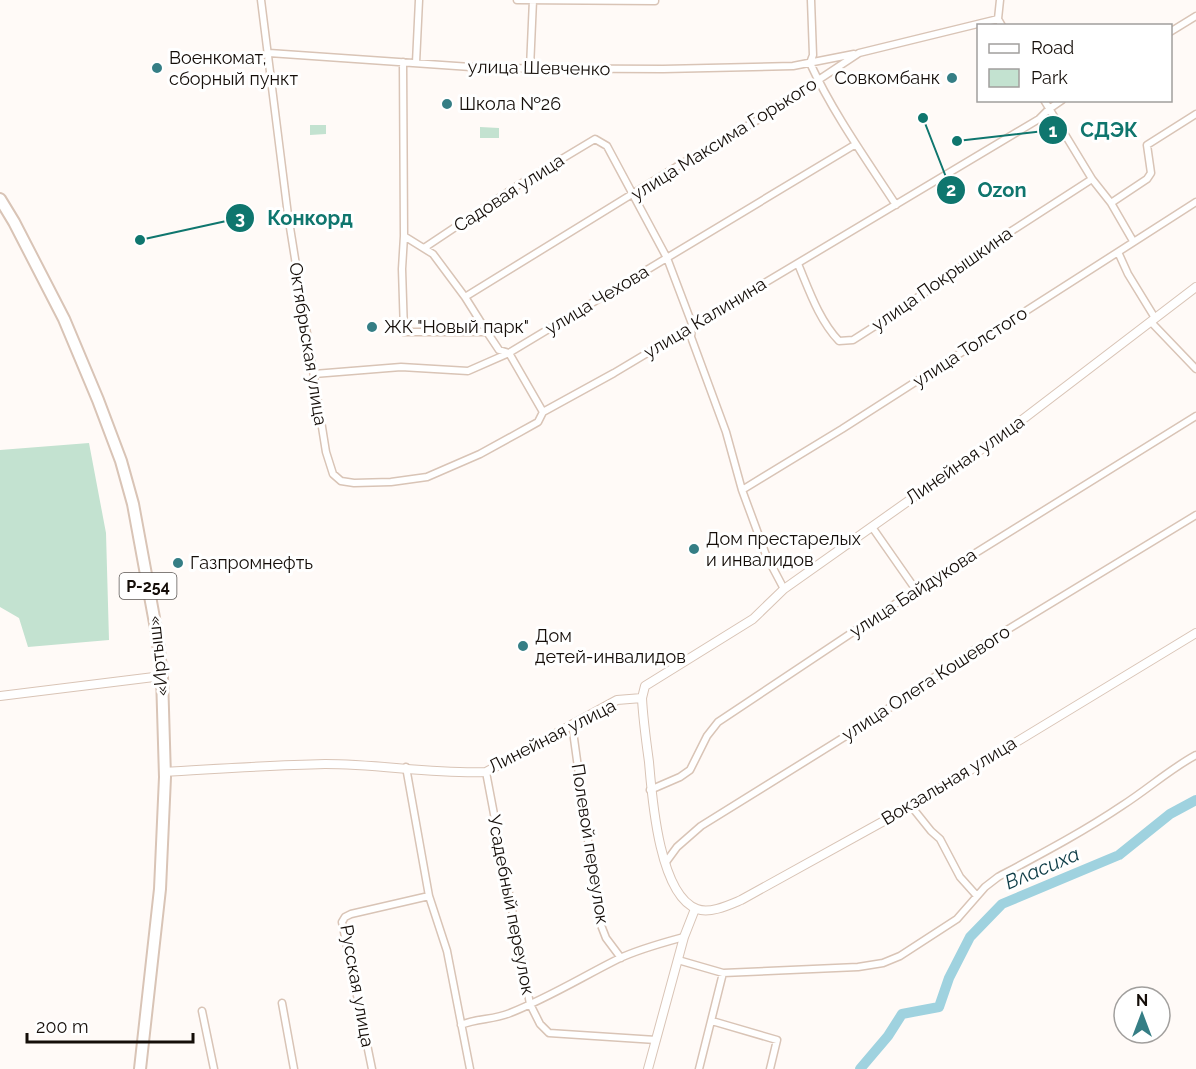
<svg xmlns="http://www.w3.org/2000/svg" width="1196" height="1069" font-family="Raleway,sans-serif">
<rect width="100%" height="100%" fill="#fffaf7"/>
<path fill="#c3e2d0" d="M310,125H326V134L310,135Z
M480,127L499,128V138H480Z
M89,443L106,533L109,640L28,647L19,618L0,607V450Z"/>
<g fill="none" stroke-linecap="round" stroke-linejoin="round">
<path stroke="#9fd2df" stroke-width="10" d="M860,1069L888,1036L902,1014L939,1007L949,978L970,937L1002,904L1119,855L1170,814L1196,800"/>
<defs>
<path id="minor" d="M261,0L288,215L326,452L333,474L341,481L354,483L391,482L427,477L480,454L520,432L538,422L543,412L614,373L1039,119L1049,109L1062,100
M517,0L655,1
M811,0L813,55L810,63C833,113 866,159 896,205
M1000,0L998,19L1002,26
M1170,32L1196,16
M269,53L485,68L663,69L793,66L854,54
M403,62L404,236L433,254L465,297L487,332H404L402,269L404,236
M416,63L419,0
M530,68L533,0
M1044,100L1092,179L1111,203L1133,241
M1111,203L1147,179L1151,173L1147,145L1196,114
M424,248L520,184L595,139L607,146L667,258L692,324L691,337L726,432L742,490L766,555L784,589
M1118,252L1128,274L1155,318
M798,264C809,290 819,320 839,341L853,340L897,312L1013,230L1092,179
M465,297L676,167L761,118L859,53L998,19
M1151,322L1196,369
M487,332L499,350L509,353L543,412
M314,374L401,367L468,371L509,353L856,144
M742,490L842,429L1196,202
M872,527L916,590
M572,724L599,920L606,938L621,958
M406,767L429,896L447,951L470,1069
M486,772L530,1004L540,1024L549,1033L656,1040
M650,790L680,777L690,770L707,736L718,722L916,590L1196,416
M911,806L931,831L940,839L960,877L977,896
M666,862L677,847L701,826L870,721L974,650L1196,515
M678,960L723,973L858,967L883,963L900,956L957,919L985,887L998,877C1041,854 1083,832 1123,805C1148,789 1170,769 1196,755
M282,1003L294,1069
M202,1011L214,1069
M712,1021L777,1040L770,1069
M461,1025C477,1018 494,1020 510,1013C548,998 582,977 618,959C639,949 662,943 684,937
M372,1069L342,922L345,917L351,914L429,896
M699,1069L723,973"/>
<path id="tertiary" d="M0,696L162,676
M642,698C643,719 646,740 649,762C652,797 659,895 697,909C710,914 729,905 741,900L911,806L1196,633
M164,772C218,769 272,765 325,764C379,764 433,774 486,772L617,700L642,698L645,686L753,619L784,589L1010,429L1196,287
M648,1069L684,937L695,909"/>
<path id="trunk" d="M0,199L14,222L64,319L98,400L121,461L133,504L157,634L162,676L165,777L160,889L140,1069"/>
</defs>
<use href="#minor" stroke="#d9c4b6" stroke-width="9"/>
<use href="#tertiary" stroke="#d9c4b6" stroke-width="10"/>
<use href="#trunk" stroke="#d9c4b6" stroke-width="14"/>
<use href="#minor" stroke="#fff" stroke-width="6"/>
<use href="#tertiary" stroke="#fff" stroke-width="8"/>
<use href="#trunk" stroke="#fff" stroke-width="10"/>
</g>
<g fill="#357e85" stroke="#fff" stroke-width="2">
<circle cx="157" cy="68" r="6"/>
<circle cx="952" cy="78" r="6"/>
<circle cx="447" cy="104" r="6"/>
<circle cx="372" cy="327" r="6"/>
<circle cx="694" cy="549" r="6"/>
<circle cx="178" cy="563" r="6"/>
<circle cx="523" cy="646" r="6"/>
</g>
<g text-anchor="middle" stroke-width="6" stroke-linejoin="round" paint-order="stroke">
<rect fill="#fff" stroke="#5b5653" stroke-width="1.5" x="119.5" y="573" width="57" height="26" rx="4.5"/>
<g font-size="16" font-weight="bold" fill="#150e09">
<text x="148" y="592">Р-254</text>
</g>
<g font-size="18" fill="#150e09" stroke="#fff" text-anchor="start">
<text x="169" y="64">Военкомат,<tspan x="169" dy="21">сборный пункт</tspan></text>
<text x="940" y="84" text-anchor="end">Совкомбанк</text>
<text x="459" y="110">Школа №26</text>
<text x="384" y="333">ЖК "Новый парк"</text>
<text x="706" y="545">Дом престарелых<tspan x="706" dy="21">и инвалидов</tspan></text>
<text x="190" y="569">Газпромнефть</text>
<text x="535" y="642">Дом<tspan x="535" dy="21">детей-инвалидов</tspan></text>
</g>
<g font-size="18" fill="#150e09" stroke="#fff">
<text transform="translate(539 68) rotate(1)" y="6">улица Шевченко</text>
<text transform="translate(724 139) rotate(-32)" y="6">улица Максима Горького</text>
<text transform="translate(509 193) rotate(-33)" y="6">Садовая улица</text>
<text transform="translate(942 279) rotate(-35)" y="6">улица Покрышкина</text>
<text transform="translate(597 300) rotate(-31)" y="6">улица Чехова</text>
<text transform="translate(705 318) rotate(-31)" y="6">улица Калинина</text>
<text transform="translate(308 344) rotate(81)" y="6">Октябрьская улица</text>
<text transform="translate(970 347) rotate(-33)" y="6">улица Толстого</text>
<text transform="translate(965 460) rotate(-35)" y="6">Линейная улица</text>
<text transform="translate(913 593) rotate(-33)" y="6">улица Байдукова</text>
<text transform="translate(158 656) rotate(-96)" y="6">«Иртыш»</text>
<text transform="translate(926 683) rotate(-33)" y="6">улица Олега Кошевого</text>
<text transform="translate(552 736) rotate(-27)" y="6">Линейная улица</text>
<text transform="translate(949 781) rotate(-31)" y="6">Вокзальная улица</text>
<text transform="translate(590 844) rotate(81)" y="6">Полевой переулок</text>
<text transform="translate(511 905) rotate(79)" y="6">Усадебный переулок</text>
<text transform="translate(357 986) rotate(80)" y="6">Русская улица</text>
</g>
<g font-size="20" font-style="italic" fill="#0b3a44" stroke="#fff">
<text transform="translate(1042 868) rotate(-23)" y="7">Власиха</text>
</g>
</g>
<path fill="none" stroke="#0f766e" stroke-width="2" d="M957 141L1053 130M923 118L951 190M140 240L240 218"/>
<g fill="#0f766e" stroke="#fff" stroke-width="2">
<circle cx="957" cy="141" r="6"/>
<circle cx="923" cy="118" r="6"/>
<circle cx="140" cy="240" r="6"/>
<circle cx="1053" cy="130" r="15"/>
<circle cx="951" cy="190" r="15"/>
<circle cx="240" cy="218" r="15"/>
</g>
<g font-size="18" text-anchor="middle" font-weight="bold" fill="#fff">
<text x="1053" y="137">1</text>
<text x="951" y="196">2</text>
<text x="240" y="224">3</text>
</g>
<g font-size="20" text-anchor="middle" font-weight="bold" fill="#0f766e" stroke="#fff" stroke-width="6" stroke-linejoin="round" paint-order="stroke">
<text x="1109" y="137">СДЭК</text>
<text x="1002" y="197">Ozon</text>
<text x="310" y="225">Конкорд</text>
</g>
<rect x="977" y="24" width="195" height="78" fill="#ffffff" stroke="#a19f9d" stroke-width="1.5"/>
<rect x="989" y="44" width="30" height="9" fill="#ffffff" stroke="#a19f9d" stroke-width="1.5"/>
<text x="1031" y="54" font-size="18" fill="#150e09">Road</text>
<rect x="989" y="69" width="30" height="18" fill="#c3e2d0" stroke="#a19f9d" stroke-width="1.5"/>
<text x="1031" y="84" font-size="18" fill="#150e09">Park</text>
<g transform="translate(1142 1015)"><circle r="28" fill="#ffffff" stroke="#a19f9d" stroke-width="1.5"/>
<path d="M0-4.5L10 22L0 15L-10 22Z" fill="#357e85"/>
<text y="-9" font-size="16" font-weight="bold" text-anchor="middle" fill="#150e09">N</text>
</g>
<path d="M27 1033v9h166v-9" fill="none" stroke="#150e09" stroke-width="3"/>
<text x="36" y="1033" font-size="18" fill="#150e09" stroke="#ffffff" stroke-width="4.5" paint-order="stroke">200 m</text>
</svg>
